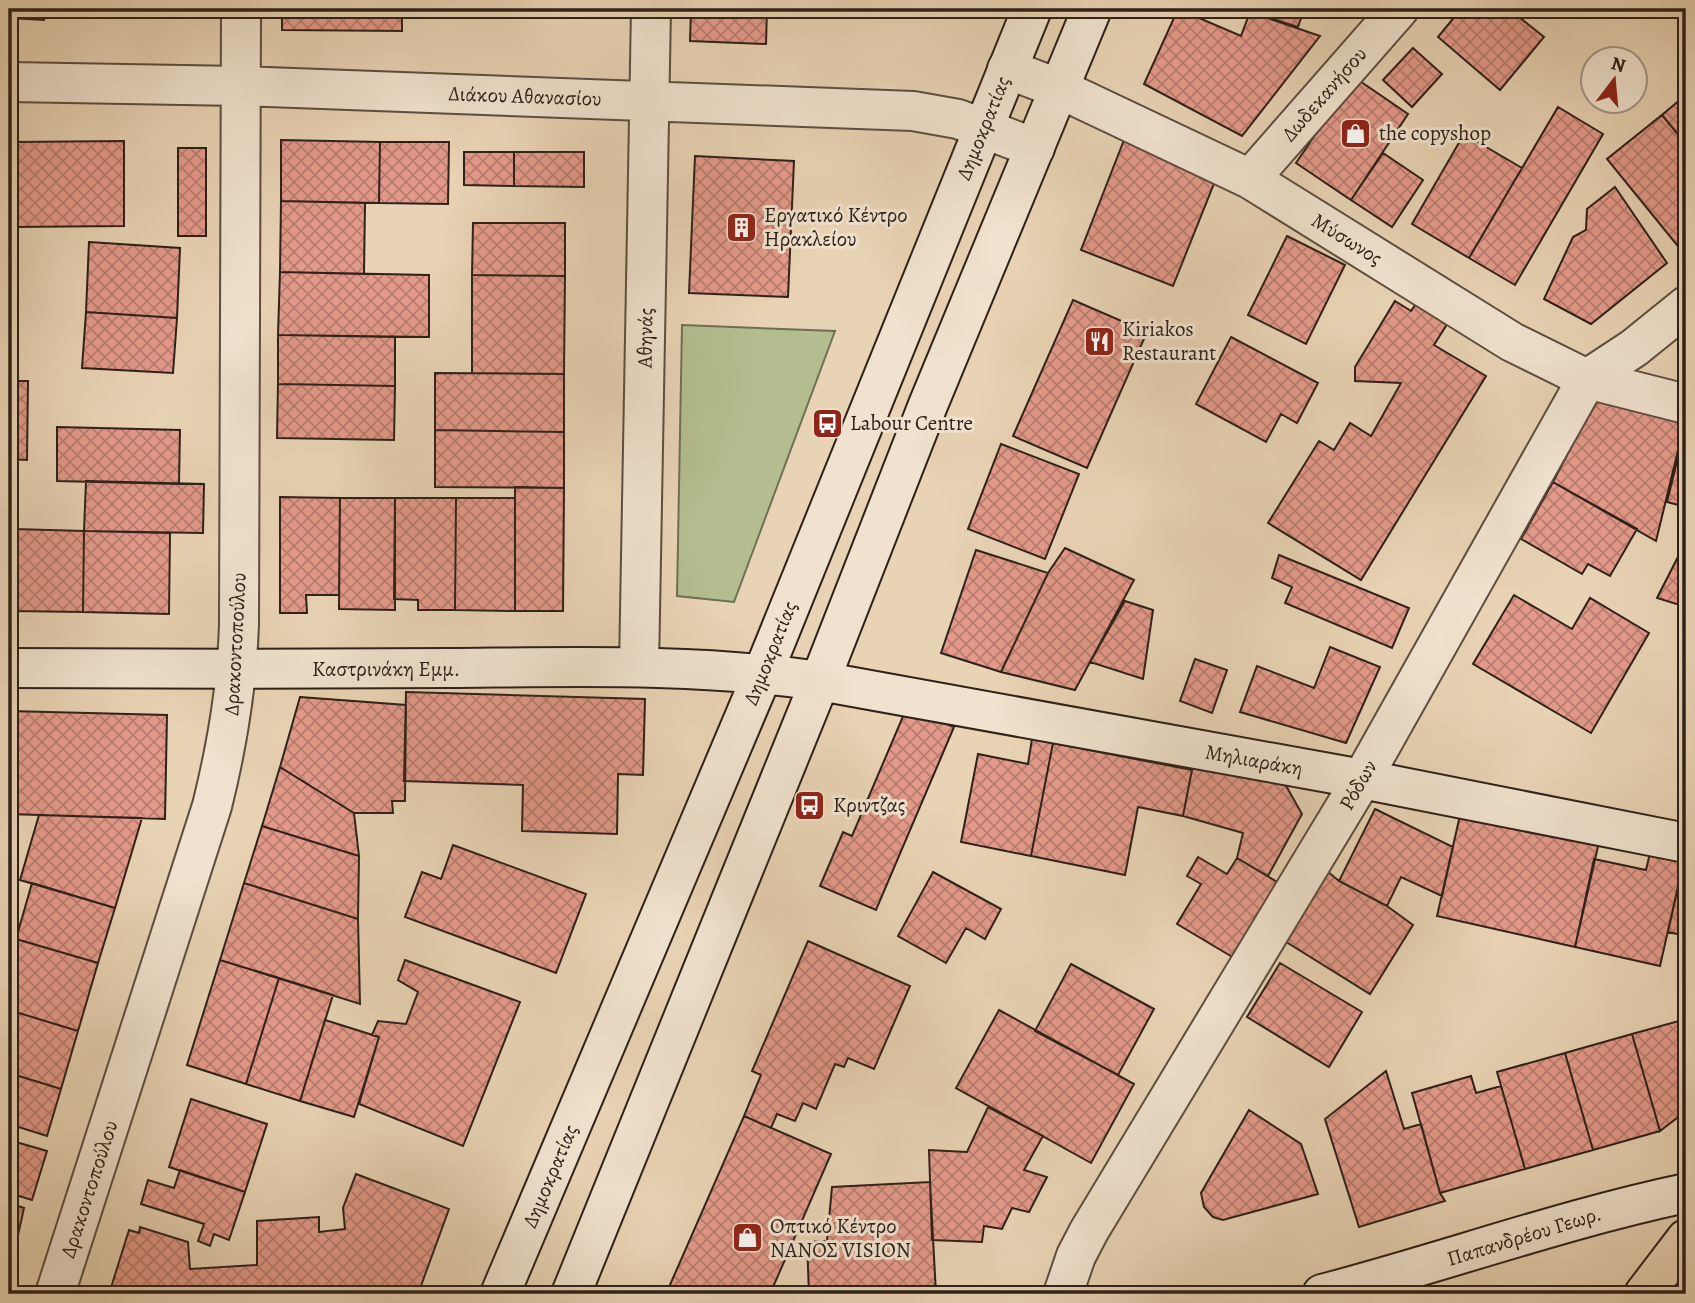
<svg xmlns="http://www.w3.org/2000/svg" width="1695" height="1303" font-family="Alegreya,serif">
<defs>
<pattern id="building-cross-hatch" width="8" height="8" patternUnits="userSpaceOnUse" patternTransform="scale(1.75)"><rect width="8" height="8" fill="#e49a8a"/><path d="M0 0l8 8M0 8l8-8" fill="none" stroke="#b97d70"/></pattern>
</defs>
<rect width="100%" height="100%" fill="#e8d3b4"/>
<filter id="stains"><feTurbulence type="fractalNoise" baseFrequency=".00286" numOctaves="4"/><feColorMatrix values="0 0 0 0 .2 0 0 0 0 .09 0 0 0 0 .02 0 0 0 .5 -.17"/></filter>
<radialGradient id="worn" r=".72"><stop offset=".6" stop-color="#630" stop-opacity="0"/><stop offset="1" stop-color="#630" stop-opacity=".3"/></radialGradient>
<path fill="#b3bd8f" stroke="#706f54" stroke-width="2" d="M682,325L835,331L734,602L677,596Z"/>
<path fill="url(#building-cross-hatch)" stroke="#2e2118" stroke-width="2" d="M9,9H44V20L9,18Z
M282,9H402V31L282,30Z
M477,9H579V17L477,15Z
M691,9H767L766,44L690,41Z
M1178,9L1241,36L1250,12L1320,36L1242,136L1144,84Z
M1241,9H1304L1298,27Z
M1461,9H1509L1544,37L1500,90L1438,37Z
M1413,48L1442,74L1412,107L1383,80Z
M1354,77L1408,114L1351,200L1296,163Z
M1681,99L1686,105V144L1662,115Z
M1558,107L1603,134L1515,285L1469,258Z
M1662,115L1686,144V245L1681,250L1607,159Z
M1464,134L1522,168L1469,258L1412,224Z
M281,140L380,142L379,203L281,201Z
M1124,140L1217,176L1173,286L1081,250Z
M124,141V226L14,227L13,142Z
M380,142H449L448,204L379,203Z
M178,148H206V236H178Z
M464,152H514V186L464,185Z
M514,152H584V187L514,186Z
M1383,153L1423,180L1392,227L1351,200Z
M695,156L794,161L788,297L689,293Z
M1615,187L1667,263L1591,324L1544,299L1573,237L1586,230L1587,209Z
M281,201L365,203L364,274L280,272Z
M473,223H565V276L472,275Z
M1287,236L1345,265L1306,344L1248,315Z
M89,242L180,248L177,318L86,312Z
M280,272L429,275V337L278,335Z
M472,275L565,276L564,374L472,373Z
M1073,300L1147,332L1087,468L1013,436Z
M1395,301L1411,311L1417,302L1449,321L1434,345L1486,376L1361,580L1268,523L1319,441L1334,450L1350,423L1371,436L1401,383L1355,381V367Z
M86,312L177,318L173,373L82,368Z
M278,335L395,337V386L278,384Z
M1231,337L1318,383L1297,423L1281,414L1266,442L1196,404Z
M435,373L564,374V432L435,430Z
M9,381H28L27,460L9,459Z
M278,384L395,386L394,440L277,438Z
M1597,397L1686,418L1656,541L1553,482Z
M1686,424V507L1667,502Z
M57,427L180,430L179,484L57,481Z
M435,430L564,432V488L435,487Z
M1001,444L1079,474L1045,559L968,529Z
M9,459H13L12,491H9Z
M86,481L204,484L203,533L84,531Z
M1553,482L1637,529L1610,576L1588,564L1582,574L1521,539Z
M515,487L564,488L563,611H515Z
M280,497L340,498L339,595H306L307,613H280Z
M340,498H395V610L339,609Z
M395,498H456L455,610H418V600L394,599Z
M456,498H515V611L455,610Z
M14,529L84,531L83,612L13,611Z
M84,531L170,533L169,614L83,612Z
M9,544H14L13,611H9Z
M1065,548L1134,580L1075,690L1001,672L1048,573Z
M1682,549L1686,550V607L1657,598Z
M976,550L1048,573L1001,672L941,653Z
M1279,555L1409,608L1392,648L1285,603L1292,587L1272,578Z
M1514,595L1572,629L1590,598L1649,633L1591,733L1473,664Z
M1125,601L1153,610L1143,679L1090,662Z
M1330,647L1380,667L1346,743L1240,712L1257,666L1314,688Z
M1195,659L1227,670L1212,713L1180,701Z
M406,692L645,699L643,775L618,774L617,834L522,831L523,785L404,781Z
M300,697L406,705L405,801H392L393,813H354L280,767Z
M907,707L954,727L876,910L820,886L843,832L852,836Z
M9,711L167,715L165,819L9,814Z
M1032,739L1053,743L1031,856L961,842L978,754L1028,764Z
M1053,743L1192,770L1183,816L1138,807L1125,875L1031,856Z
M1193,764L1285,784L1302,814L1268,876L1237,858L1243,833L1183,816Z
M280,767L354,813L359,856L262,826Z
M1375,809L1453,847L1442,896L1401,877L1387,906L1339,881Z
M1461,811L1599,842L1575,947L1437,916Z
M39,815L142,818L115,908L20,880Z
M262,826L359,856L358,919L244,883Z
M453,845L586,894L556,973L405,917L422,872L441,879Z
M1650,853L1684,860L1660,966L1575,947L1594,859L1646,870Z
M1198,857L1227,874L1237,858L1279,883L1234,958L1177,924L1201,884L1187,876Z
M1684,860L1686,861V936L1668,932Z
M1327,871L1339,881L1387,906L1413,925L1370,994L1283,940Z
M933,872L1001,909L985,939L966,928L946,963L898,936Z
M32,883L115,908L98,963L16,939Z
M244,883L358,919L360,1004L220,960Z
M9,937L98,963L78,1031L9,1010Z
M808,941L910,986L874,1069L848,1058L844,1067L835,1064L816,1109L803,1103L795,1121L777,1114L771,1128L744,1116L761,1075L752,1071Z
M220,960L279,978L246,1084L187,1065Z
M405,960L520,1002L463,1146L359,1104L379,1037L372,1035L378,1021L406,1024L418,992L398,980Z
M1280,963L1362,1012L1329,1067L1247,1017Z
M1071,964L1154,1009L1118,1075L1035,1031Z
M279,978L333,995L300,1101L246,1084Z
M9,1010L78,1031L61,1089L9,1073Z
M999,1010L1134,1084L1091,1163L956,1088Z
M1686,1019V1111L1660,1131L1632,1034Z
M325,1020L379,1037L354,1117L300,1101Z
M1632,1034L1660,1131L1593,1150L1565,1053Z
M1565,1053L1593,1150L1525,1169L1497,1072Z
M1386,1071L1404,1129L1421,1124L1440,1193L1445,1201L1359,1227L1325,1119Z
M9,1073L61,1089L47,1136L9,1124Z
M1471,1076L1476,1093L1501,1086L1525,1169L1440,1193L1412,1093Z
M191,1099L267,1124L245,1192L169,1167Z
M988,1107L1043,1136L1024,1170L1047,1177L1029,1212L1012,1208L1002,1229L984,1226L982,1242L932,1240L929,1150L967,1152Z
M1249,1110L1301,1144L1318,1194L1223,1220L1213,1217L1204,1207L1201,1193Z
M744,1116L831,1154L770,1294H666Z
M9,1140L47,1151L32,1200L9,1193Z
M180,1170L245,1192L229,1240L214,1234L210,1246L198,1241L204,1224L141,1204L148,1180L174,1188Z
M356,1174L449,1209L418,1294H109L129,1230L139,1233L140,1227L188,1242L190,1269L257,1265V1221L319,1217V1232L345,1229L343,1208Z
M930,1182L936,1294H809L807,1242L827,1241L832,1187Z
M9,1203L24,1208L9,1276Z"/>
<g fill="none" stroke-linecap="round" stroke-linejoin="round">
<defs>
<path id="street" d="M1007,69L1060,89L1250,179L1512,342L1587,379L1686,404
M9,82L241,86L913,111L958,119L1035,148
M1250,179L1399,9
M639,667L651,9
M55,1294L212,806C227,746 237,687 239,625L241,9
M1063,1294L1076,1256L1089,1231L1362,779L1587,379L1634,348L1686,306"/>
<path id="secondary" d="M9,668C156,669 302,669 449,668C574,667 697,663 820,681L1362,779L1686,843
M500,1294L763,673L1032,9
M571,1294L820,681L928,405L1092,9
M1322,1294C1444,1262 1563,1219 1686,1193"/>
<path id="primary" d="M1644,1294L1686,1239"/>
</defs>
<use href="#street" stroke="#5c4e3f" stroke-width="42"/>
<use href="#secondary" stroke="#2e2118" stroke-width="42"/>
<use href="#primary" stroke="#2e2118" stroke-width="42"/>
<use href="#street" stroke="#f0e2ce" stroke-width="38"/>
<use href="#secondary" stroke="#f0e2ce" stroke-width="38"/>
<use href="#primary" stroke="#e8d3b4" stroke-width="38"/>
</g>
<defs>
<symbol id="shop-square" viewBox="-11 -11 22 22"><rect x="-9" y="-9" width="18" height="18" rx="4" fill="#8f2418" stroke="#f0e2ce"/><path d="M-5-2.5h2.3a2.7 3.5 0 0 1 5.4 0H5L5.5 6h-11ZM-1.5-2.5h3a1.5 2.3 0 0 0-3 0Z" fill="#fff"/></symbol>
<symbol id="building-square" viewBox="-11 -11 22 22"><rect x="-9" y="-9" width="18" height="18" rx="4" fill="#8f2418" stroke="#f0e2ce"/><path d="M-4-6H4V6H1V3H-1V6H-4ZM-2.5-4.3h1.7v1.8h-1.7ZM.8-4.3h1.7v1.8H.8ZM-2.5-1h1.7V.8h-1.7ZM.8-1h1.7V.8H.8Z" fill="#fff"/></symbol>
<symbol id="restaurant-square" viewBox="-11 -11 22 22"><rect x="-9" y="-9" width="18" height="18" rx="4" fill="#8f2418" stroke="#f0e2ce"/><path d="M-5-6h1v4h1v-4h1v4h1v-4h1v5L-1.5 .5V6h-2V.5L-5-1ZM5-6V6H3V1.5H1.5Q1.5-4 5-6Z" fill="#fff"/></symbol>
<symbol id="bus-square" viewBox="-11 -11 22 22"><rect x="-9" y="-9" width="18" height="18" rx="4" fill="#8f2418" stroke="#f0e2ce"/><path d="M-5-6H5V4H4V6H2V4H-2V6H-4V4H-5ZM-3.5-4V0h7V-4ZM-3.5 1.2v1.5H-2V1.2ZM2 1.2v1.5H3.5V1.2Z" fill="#fff"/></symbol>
</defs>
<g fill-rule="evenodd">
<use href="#shop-square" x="1338" y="116" width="35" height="35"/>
<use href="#building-square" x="724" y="210" width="35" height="35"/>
<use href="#restaurant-square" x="1082" y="324" width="35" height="35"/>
<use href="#bus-square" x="810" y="406" width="35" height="35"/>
<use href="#bus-square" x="792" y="788" width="35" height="35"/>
<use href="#shop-square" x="730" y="1220" width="35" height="35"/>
</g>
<g text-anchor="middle" stroke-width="6" stroke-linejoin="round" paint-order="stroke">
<g font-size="21" fill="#2e2118" stroke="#f0e2ce">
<text transform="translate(1324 94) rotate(-49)" y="7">Δωδεκανήσου</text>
<text transform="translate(525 96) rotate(2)" y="7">Διάκου Αθανασίου</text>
<text transform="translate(983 128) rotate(-68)" y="7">Δημοκρατίας</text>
<text transform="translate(1347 239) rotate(32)" y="7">Μύσωνος</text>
<text transform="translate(645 338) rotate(-89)" y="7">Αθηνάς</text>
<text transform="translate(235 644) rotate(-87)" y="7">Δρακοντοπούλου</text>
<text transform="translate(770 653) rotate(-68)" y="7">Δημοκρατίας</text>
<text x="386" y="676">Καστρινάκη Εμμ.</text>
<text transform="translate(1254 760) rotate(10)" y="7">Μηλιαράκη</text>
<text transform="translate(1358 785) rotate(-60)" y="7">Ρόδων</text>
<text transform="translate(550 1176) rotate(-67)" y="7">Δημοκρατίας</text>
<text transform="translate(89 1189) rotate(-72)" y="7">Δρακοντοπούλου</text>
<text transform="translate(1524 1236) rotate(-17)" y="7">Παπανδρέου Γεωρ.</text>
</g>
<g font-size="21" fill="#2e2118" stroke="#f0e2ce" text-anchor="start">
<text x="1379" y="140">the copyshop</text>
<text x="764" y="222">Εργατικό Κέντρο<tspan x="764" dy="24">Ηρακλείου</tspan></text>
<text x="1122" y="336">Kiriakos<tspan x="1122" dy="24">Restaurant</tspan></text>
<text x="850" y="430">Labour Centre</text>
<text x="833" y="812">Κριντζας</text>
<text x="770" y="1233">Οπτικό Κέντρο<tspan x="770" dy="24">ΝΑΝΟΣ VISION</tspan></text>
</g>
</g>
<rect width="1695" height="1303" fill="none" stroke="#e8d3b4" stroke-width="35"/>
<rect x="10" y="10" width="1674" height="1282" fill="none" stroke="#2e2118" stroke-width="3.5"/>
<rect x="18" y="18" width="1660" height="1268" fill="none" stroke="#2e2118" stroke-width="2"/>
<g transform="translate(1614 80) rotate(16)"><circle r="33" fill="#f0e2ce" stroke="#a29585" stroke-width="2"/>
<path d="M0-5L12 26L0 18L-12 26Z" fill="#8f2418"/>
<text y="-10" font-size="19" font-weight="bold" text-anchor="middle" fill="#2e2118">N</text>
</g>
<rect width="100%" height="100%" filter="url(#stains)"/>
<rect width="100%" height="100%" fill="url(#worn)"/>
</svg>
